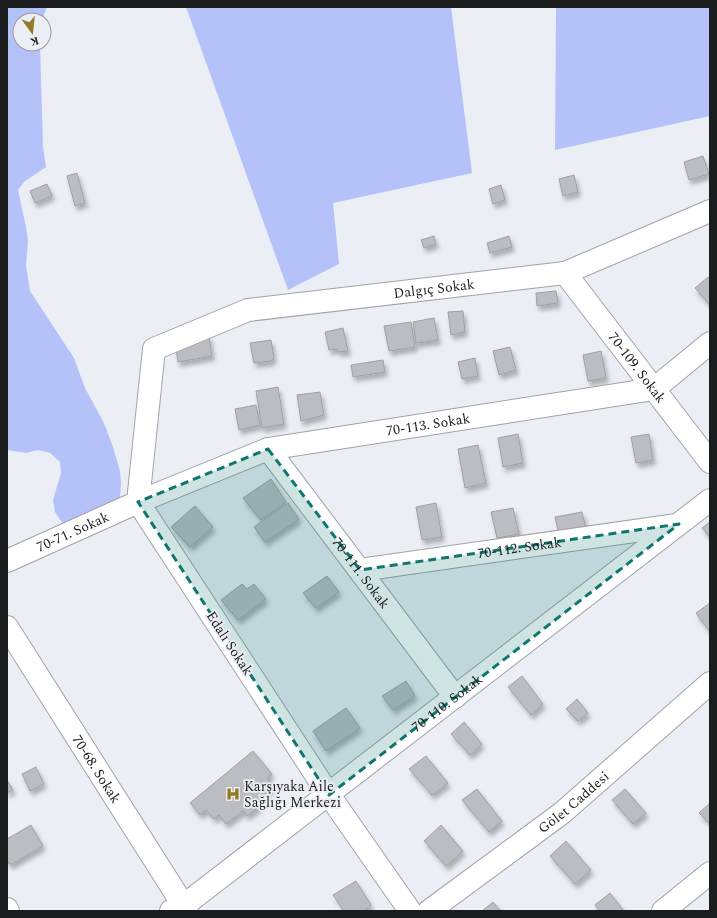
<svg xmlns="http://www.w3.org/2000/svg" width="717" height="918" font-family="Spectral,serif">
<defs>
<filter id="shadow"><feDropShadow dx="2.5" dy="4.5" stdDeviation="2" flood-color="#0004"/></filter>
</defs>
<rect width="100%" height="100%" fill="#eceef5"/>
<path fill="#b5c2f9" d="M7,7H47L42,20H20V44H40L43,147L46,167L25,181L18,190L26,227L28,240L26,266L30,291L74,358L85,388L104,423L113,447L120,471L121,484L120,497L110,506L63,524L55,512L53,500L61,473L60,462L50,453L38,450L26,453L7,450Z
M186,7H451L472,173L333,203L339,264L288,290Z
M556,7H710V116L555,150Z"/>
<path fill="#bbbdc3" stroke="#9ea0a6" filter="url(#shadow)" d="M703,156L709,174L689,180L684,162Z
M77,173L85,203L75,206L67,176Z
M574,175L578,192L563,196L559,179Z
M47,184L52,196L35,203L30,191Z
M501,185L505,200L493,204L489,189Z
M434,236L436,244L424,248L421,240Z
M509,236L512,247L490,253L487,243Z
M708,277L710,280V305L695,288Z
M556,291L558,303L537,306L536,293Z
M463,311L465,332L451,335L448,312Z
M434,318L438,340L416,343L413,322Z
M411,322L415,347L389,351L384,326Z
M343,328L348,351L339,352L337,349L329,350L325,332Z
M209,336L212,356L178,362L175,341Z
M271,340L274,358L271,361L254,363L250,343Z
M510,347L516,370L499,375L493,351Z
M601,351L606,378L588,381L583,355Z
M475,358L478,376L462,379L458,362Z
M383,360L385,372L353,377L351,365Z
M278,387L284,424L262,428L256,391Z
M320,392L324,415L301,421L297,395Z
M256,405L260,425L239,430L235,409Z
M518,434L523,463L503,467L498,438Z
M649,434L653,460L636,463L631,437Z
M478,445L486,483L465,488L458,449Z
M271,479L286,502L261,520L243,498Z
M288,503L299,519L265,542L254,527Z
M436,503L442,537L422,540L416,507Z
M195,506L213,527L190,547L171,527Z
M513,508L519,534L497,538L491,512Z
M582,512L586,529L559,534L555,517Z
M710,522V537L702,528Z
M327,576L339,592L316,608L303,593Z
M242,584L247,589L254,584L266,599L238,620L221,600Z
M710,603V632L696,613Z
M522,676L543,704L531,715L508,687Z
M406,681L415,696L393,710L382,696Z
M577,699L588,713L578,721L566,709Z
M346,708L360,728L326,751L313,731Z
M464,722L482,744L470,755L451,734Z
M253,751L272,774L267,778L274,786L256,802L260,806L247,816L243,811L226,824L219,815L214,819L206,810L200,815L190,803Z
M426,756L448,783L432,795L409,769Z
M36,767L44,784L30,791L22,774Z
M7,780L13,790L7,793Z
M477,789L502,821L489,832L462,800Z
M625,789L646,813L633,824L612,800Z
M710,803V824L699,813Z
M31,825L43,846L12,864H9L7,860V839Z
M441,825L463,851L446,866L424,841Z
M566,841L591,870L575,884L550,856Z
M356,881L371,905L363,911H344L333,895Z
M610,893L624,911H599L595,905Z
M493,902L501,911H482Z"/>
<g fill="none" stroke-linecap="round" stroke-linejoin="round">
<defs>
<g id="minor">
<path id="s1" d="M565,273L710,462"/>
<path id="s2" d="M268,449L455,697"/>
<path id="s3" d="M7,561L138,502L268,449L654,389L710,343"/>
<path id="s4" d="M360,570L677,525"/>
<path id="s5" d="M7,627L187,911"/>
<path d="M7,909L8,911"/>
<path id="s6" d="M171,911L183,906L710,500"/>
<path id="s7" d="M410,911L329,795L138,502L154,349L248,310L565,273L710,211"/>
<path id="s8" d="M429,911L562,813L710,683"/>
<path d="M663,911L710,873"/>
</g>
</defs>
<use href="#minor" stroke="#a1a2a9" stroke-width="24"/>
<use href="#minor" stroke="#fff" stroke-width="22"/>
</g>
<path fill="#0f766e" fill-opacity="0.2" stroke="#0f766e" stroke-width="3" stroke-dasharray="8 5" stroke-linejoin="round" d="M268,449L360,570L679,524L329,795L138,502Z"/>
<defs>
<symbol id="hospital-bare" viewBox="-9 -9 18 18"><path d="M-5-5h3v3.5h4V-5h3V5h-3V1.5h-4V5h-3Z" fill="#927c23" stroke="#eceef5" stroke-width="2.5" paint-order="stroke"/></symbol>
</defs>
<g fill-rule="evenodd">
<use href="#hospital-bare" x="223" y="784" width="20" height="20"/>
</g>
<g text-anchor="middle" stroke-width="3.5" stroke-linejoin="round" paint-order="stroke">
<g font-size="14" fill="#1b1c1e" stroke="#eceef5">
<text dy="5" stroke="none"><textPath href="#s7" startOffset="934">Dalgıç Sokak</textPath></text>
<text dy="5" stroke="none"><textPath href="#s1" startOffset="119">70-109. Sokak</textPath></text>
<text dy="5" stroke="none"><textPath href="#s3" startOffset="446">70-113. Sokak</textPath></text>
<text dy="5" stroke="none"><textPath href="#s3" startOffset="72">70-71. Sokak</textPath></text>
<text dy="5" stroke="none"><textPath href="#s4" startOffset="161">70-112. Sokak</textPath></text>
<text dy="5" stroke="none"><textPath href="#s2" startOffset="155">70-111. Sokak</textPath></text>
<text transform="translate(230 643) rotate(57)" y="5">Edalı Sokak</text>
<text dy="5" stroke="none"><textPath href="#s6" startOffset="346">70-110. Sokak</textPath></text>
<text dy="5" stroke="none"><textPath href="#s5" startOffset="168">70-68. Sokak</textPath></text>
<text dy="5" stroke="none"><textPath href="#s8" startOffset="181">Gölet Caddesi</textPath></text>
</g>
<g font-size="14" fill="#1b1c1e" stroke="#eceef5" text-anchor="start">
<text x="244" y="791">Karşıyaka Aile<tspan x="244" dy="16">Sağlığı Merkezi</tspan></text>
</g>
</g>
<rect width="717" height="918" fill="none" stroke="#1b1c1e" stroke-width="16"/>
<g transform="translate(32 32) rotate(165)"><circle r="19" fill="#eceef5" stroke="#989a9f"/>
<path d="M0-3L7 15L0 10L-7 15Z" fill="#927c23"/>
<text y="-6" font-size="11" font-weight="bold" text-anchor="middle" fill="#1b1c1e">K</text>
</g>
</svg>
